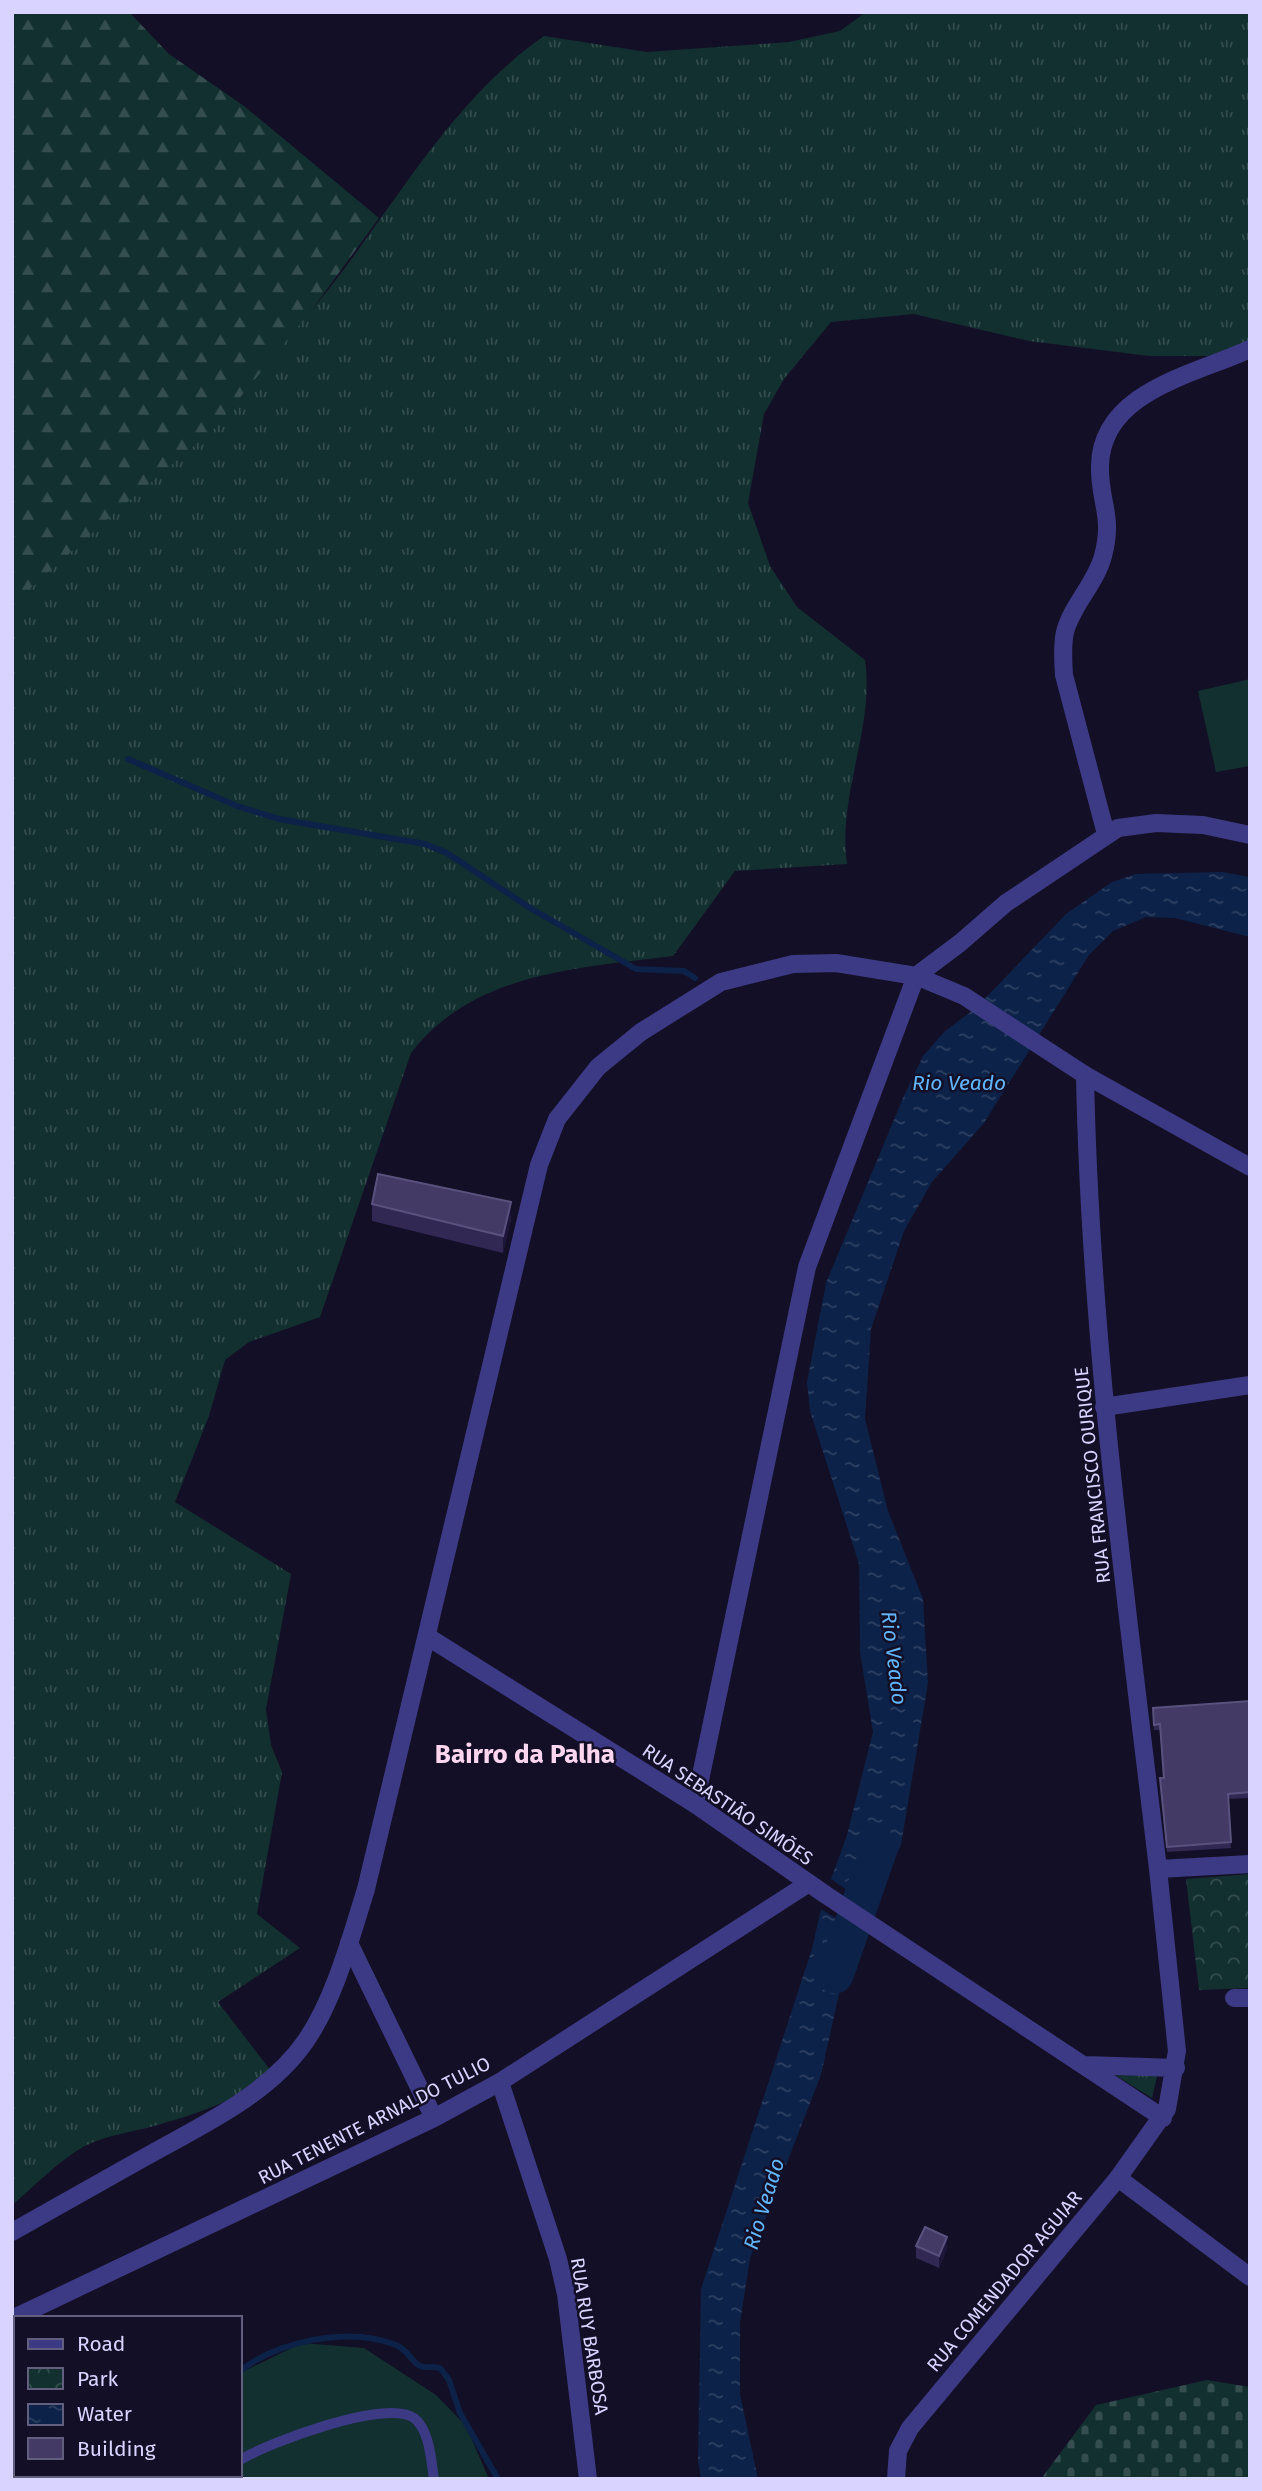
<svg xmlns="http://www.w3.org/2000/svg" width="1262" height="2491" font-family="'Fira Sans',sans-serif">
<defs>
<pattern id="grass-tufts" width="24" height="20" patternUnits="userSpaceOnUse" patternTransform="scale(1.75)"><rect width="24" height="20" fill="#12302f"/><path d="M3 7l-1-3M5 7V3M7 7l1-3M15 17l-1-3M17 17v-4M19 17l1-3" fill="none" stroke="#344d4e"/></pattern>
<pattern id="forest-firs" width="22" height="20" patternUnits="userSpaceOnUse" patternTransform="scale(1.75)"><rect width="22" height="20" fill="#12302f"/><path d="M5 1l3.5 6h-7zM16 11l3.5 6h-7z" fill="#344d4e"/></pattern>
<pattern id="cemetery-stones" width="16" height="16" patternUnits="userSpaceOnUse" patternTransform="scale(1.75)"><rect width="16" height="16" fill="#12302f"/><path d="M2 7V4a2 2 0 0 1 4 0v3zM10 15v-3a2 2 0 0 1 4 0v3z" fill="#344d4e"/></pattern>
<pattern id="park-crowns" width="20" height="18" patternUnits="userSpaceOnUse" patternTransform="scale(1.75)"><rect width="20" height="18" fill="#12302f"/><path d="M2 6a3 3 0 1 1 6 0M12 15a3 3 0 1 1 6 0" fill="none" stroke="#344d4e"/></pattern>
<pattern id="water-ripples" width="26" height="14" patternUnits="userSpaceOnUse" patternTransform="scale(1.75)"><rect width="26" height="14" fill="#0c2248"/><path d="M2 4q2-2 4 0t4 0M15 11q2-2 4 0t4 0" fill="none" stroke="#2f4163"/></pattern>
</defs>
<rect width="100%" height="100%" fill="#130f26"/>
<path fill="url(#grass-tufts)" d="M866,12H1250V342L1208,356H1149L1029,341L914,314L831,322L784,379L764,414L748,503L770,566L797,607L865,660C875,728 837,795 847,864L735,871L673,956C579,968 473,972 411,1053L320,1317L249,1342L225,1360L209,1416L175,1502L291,1574L266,1709L271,1745L282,1772L257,1914L300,1948L218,2002L274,2075C238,2098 202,2113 161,2124C135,2132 108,2134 83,2147C56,2163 36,2185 12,2205V605C84,539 153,471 222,401C252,370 287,340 315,306C390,216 445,105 544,36L647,52L789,42L840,31Z
M1158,2072L1152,2098L1115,2075Z"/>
<path fill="url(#forest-firs)" d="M12,12H129L169,54L244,106L379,218L314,307L216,427L102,524L12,605Z"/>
<path fill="url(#cemetery-stones)" d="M1207,2380L1250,2387V2479H1041L1096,2405Z"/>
<path fill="url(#park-crowns)" d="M1250,1874V1988L1199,1990L1186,1879Z"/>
<path fill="#12302f" d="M1250,679V766L1216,772L1198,691Z
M302,2343L364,2348L436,2395L466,2426L489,2479H73L78,2475H240V2373Z"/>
<path fill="url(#water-ripples)" d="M1222,872L1250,877V937L1175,918L1146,917L1113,931L1089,955L984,1123L932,1182L904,1231L871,1329L865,1419L888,1511L923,1599L928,1683L901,1845L872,1907L831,1879L847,1835L873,1732L860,1652L859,1564L810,1411L807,1382L826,1283L903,1098L923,1056L945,1031L976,1008L1066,914L1112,882L1136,874Z
M821,1909L864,1936L847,1958L821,2075L750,2258L740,2323V2394L758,2479H701L698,2461L701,2289L812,1949Z"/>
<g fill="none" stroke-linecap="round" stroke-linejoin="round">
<path stroke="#0c2248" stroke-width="6" d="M128,759L237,806L279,819L425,844L447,853L530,908L636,969L684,971L695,978
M240,2371C278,2341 349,2326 396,2345C407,2349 411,2361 420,2366C427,2369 434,2365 441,2369L449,2380L460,2413L498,2479
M82,2479L86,2475"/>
<path stroke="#0c2248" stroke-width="37" d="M835,1975L878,1852"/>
<path stroke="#3d3a85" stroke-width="10" d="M240,2460C268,2443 386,2398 414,2418C430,2430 431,2461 434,2479
M227,2479L229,2475"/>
<path stroke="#3d3a85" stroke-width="18" d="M1106,834L1064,675C1063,661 1062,646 1065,632C1072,605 1096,583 1103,556C1114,515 1099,502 1100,466C1101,391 1196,374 1250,349
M1085,1075C1090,1341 1127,1605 1158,1869
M1104,1407L1250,1385
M695,1804L807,1267L916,976L960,943L1006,903L1118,828L1156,823L1203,825L1250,835
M349,1943L434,2118
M1234,1998H1250
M500,2082L558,2259L566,2294L588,2479
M1118,2178L1250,2277
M12,2319L434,2118L500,2082L809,1883
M12,2441L16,2439"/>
<path stroke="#3d3a85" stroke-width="18" d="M428,1637L695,1804L826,1895L1163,2118
M1085,2065L1176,2068
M12,2232C57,2207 102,2181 147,2156C202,2125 268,2095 305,2042C334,2001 351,1937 366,1889L539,1165L557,1119L598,1067L641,1032L721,982L793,964L836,963L916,976L964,996L1085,1075L1250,1167
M896,2479L898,2451L910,2428L1118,2178L1167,2109L1177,2051L1158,1869L1250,1864"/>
</g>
<path fill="#312854" d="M372,1204L511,1219L503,1253L372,1221Z
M1250,1701V1798L1228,1799L1231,1848L1167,1852L1160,1784V1778H1163L1160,1730H1154L1153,1708Z
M916,2246L947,2249L939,2268L916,2258Z"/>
<path fill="#1d163a" d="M511,1202V1219L503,1253V1236Z
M947,2237V2249L939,2268V2256Z"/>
<path fill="#433a66" stroke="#5a527e" stroke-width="2" d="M378,1174L511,1202L503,1236L372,1204Z
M1250,1701V1792L1228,1794L1231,1842L1167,1847L1160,1778H1164L1160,1724L1154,1725L1153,1708Z
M925,2227L947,2237L939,2256L916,2246Z"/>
<g text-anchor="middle" stroke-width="5" stroke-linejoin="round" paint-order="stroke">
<g font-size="19" fill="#d9d4ff" stroke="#130f26">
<text transform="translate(1092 1475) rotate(-96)" y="7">RUA FRANCISCO OURIQUE</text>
<text transform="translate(728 1804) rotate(34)" y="7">RUA SEBASTIÃO SIMÕES</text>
<text transform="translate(374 2120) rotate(-27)" y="7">RUA TENENTE ARNALDO TULIO</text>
<text transform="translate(1004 2281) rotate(-50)" y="7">RUA COMENDADOR AGUIAR</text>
<text transform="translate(590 2336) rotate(81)" y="7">RUA RUY BARBOSA</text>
</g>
<g font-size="21" font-style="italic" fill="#62b6ff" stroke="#130f26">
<text x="959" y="1090">Rio Veado</text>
<text transform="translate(894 1658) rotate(83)" y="7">Rio Veado</text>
<text transform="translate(764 2204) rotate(-73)" y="7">Rio Veado</text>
</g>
<g font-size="26" font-weight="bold" fill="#ffd6f0" stroke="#130f26">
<text x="525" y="1763">Bairro da Palha</text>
</g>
</g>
<rect width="1262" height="2491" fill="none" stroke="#d9d4ff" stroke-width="28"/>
<rect x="14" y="2316" width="228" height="161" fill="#130f26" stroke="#625e7d" stroke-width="2"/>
<rect x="28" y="2339" width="35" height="10" fill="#3d3a85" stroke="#625e7d" stroke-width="2"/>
<text x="77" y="2351" font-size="21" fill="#d9d4ff">Road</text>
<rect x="28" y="2368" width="35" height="21" fill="url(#park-crowns)" stroke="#625e7d" stroke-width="2"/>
<text x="77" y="2386" font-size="21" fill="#d9d4ff">Park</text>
<rect x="28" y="2404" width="35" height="21" fill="url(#water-ripples)" stroke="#625e7d" stroke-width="2"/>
<text x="77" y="2421" font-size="21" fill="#d9d4ff">Water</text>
<rect x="28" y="2438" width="35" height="21" fill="#433a66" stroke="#625e7d" stroke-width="2"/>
<text x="77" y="2456" font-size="21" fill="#d9d4ff">Building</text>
</svg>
